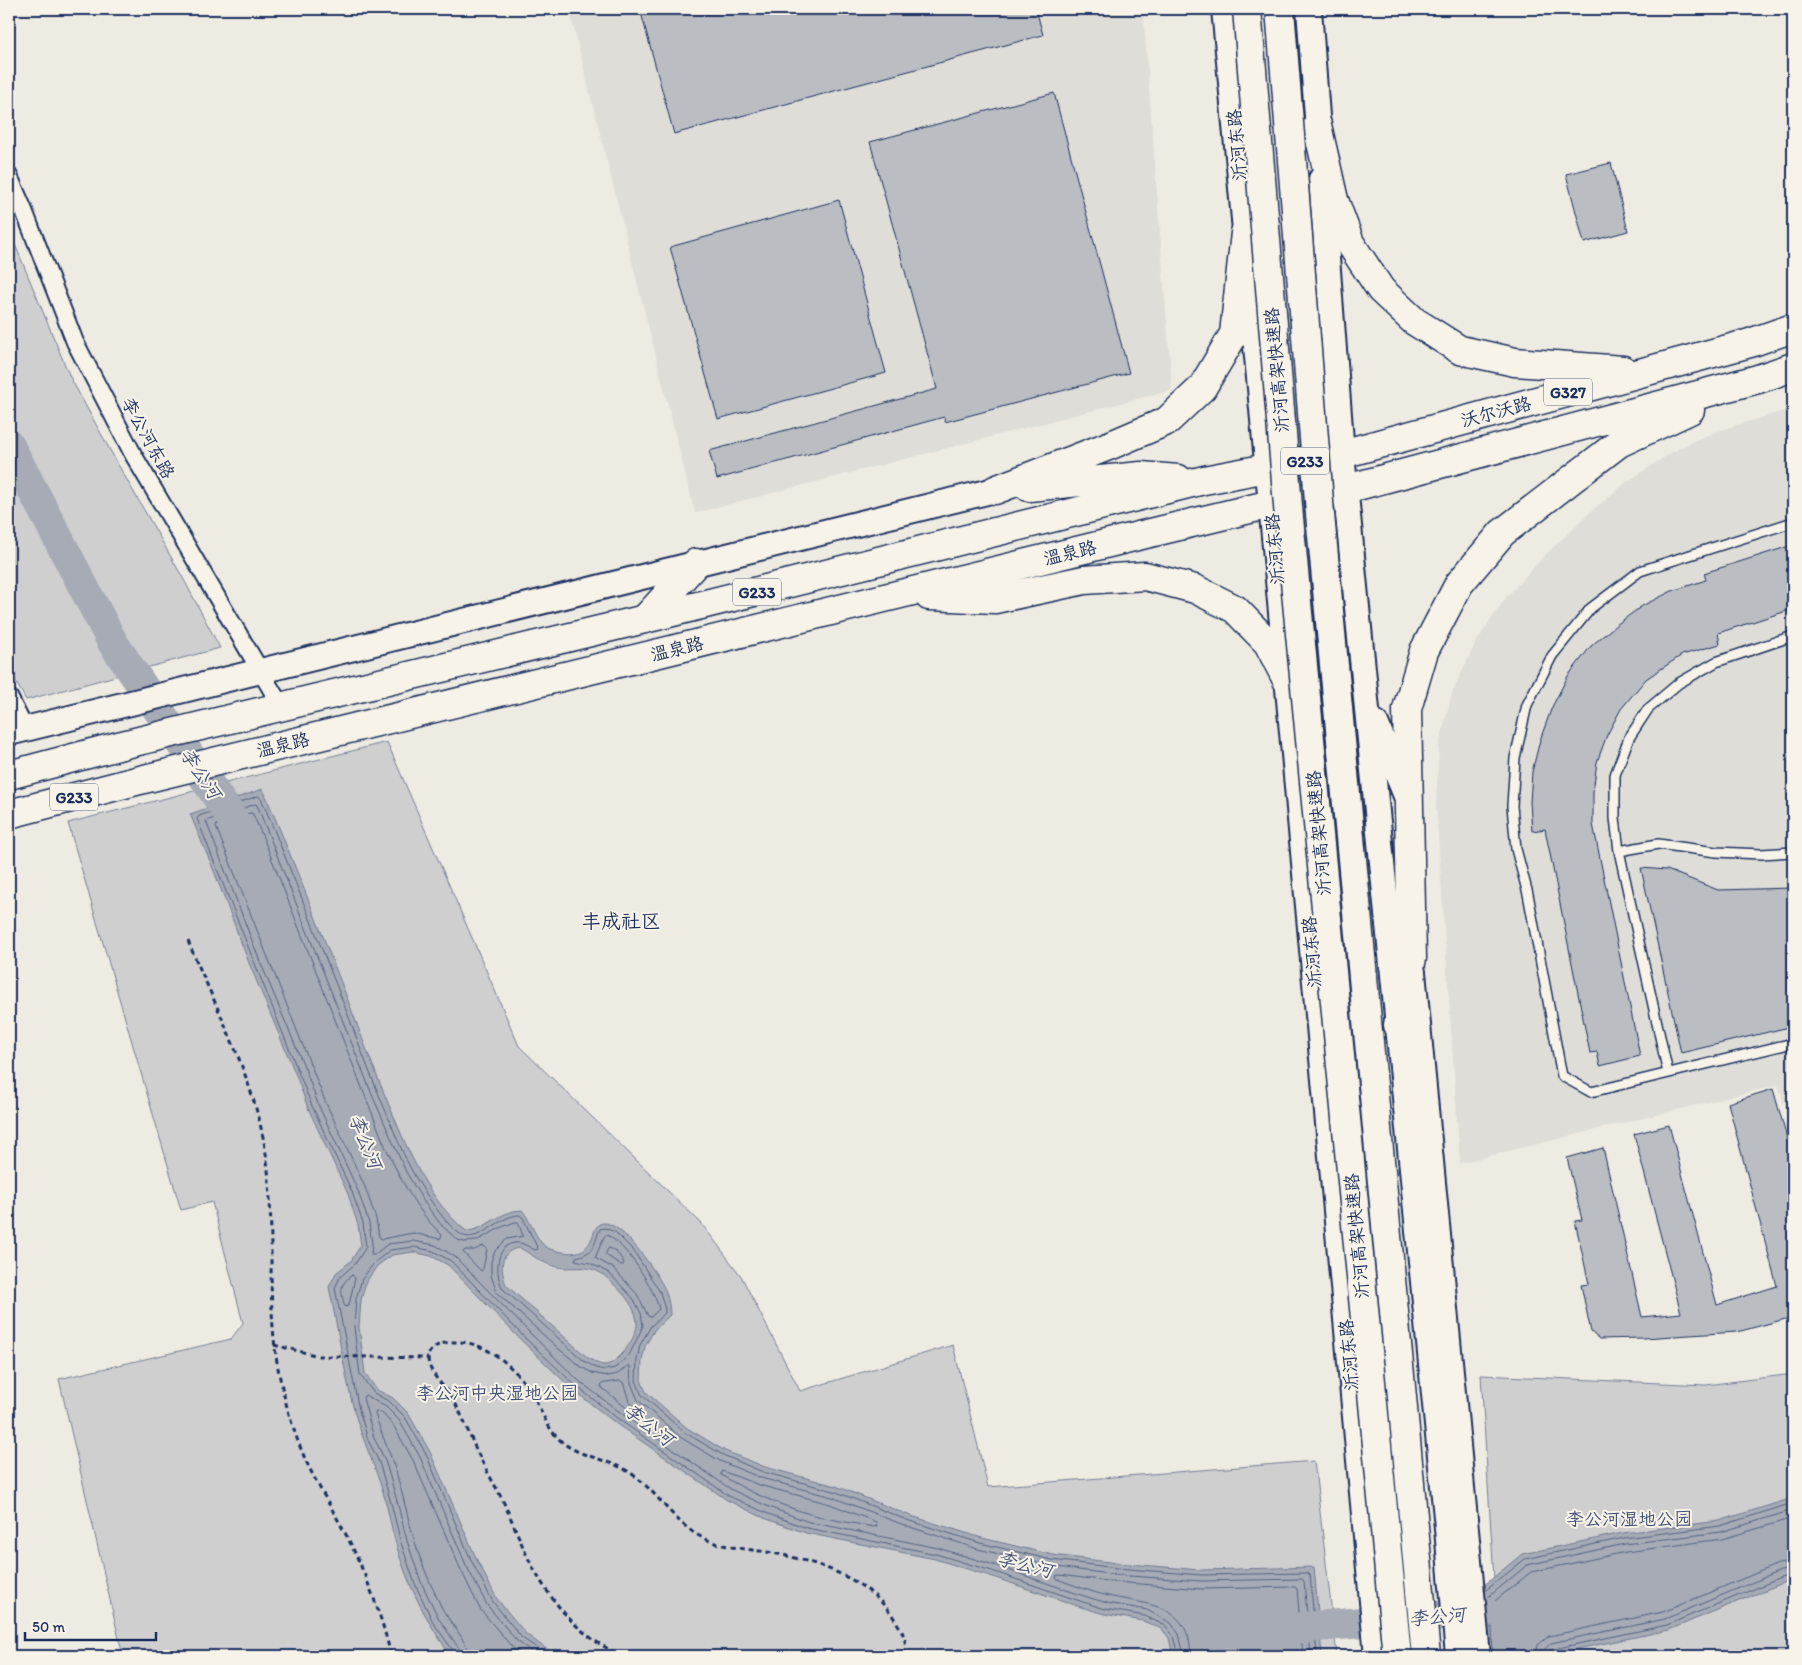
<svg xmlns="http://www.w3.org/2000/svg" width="1802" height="1665" font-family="Itim,'LXGW WenKai TC',sans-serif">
<rect width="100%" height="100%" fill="#eeebe2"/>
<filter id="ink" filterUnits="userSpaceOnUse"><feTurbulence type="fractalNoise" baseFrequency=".02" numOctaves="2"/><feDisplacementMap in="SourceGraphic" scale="10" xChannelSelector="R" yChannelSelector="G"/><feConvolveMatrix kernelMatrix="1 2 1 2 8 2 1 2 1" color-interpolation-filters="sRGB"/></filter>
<g filter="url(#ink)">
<path fill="#deddd8" d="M569,9H1143L1172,390L695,513Z
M1793,408V1114L1788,1116L1778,1085L1460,1163L1436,805L1439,746L1452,693L1475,644L1504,600L1544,556L1589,513L1627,482L1669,454L1695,440L1724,429Z"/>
<path fill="#cfcfcf" stroke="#757f96" d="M9,230L70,377L116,461L183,578L220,648L26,700L9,670Z
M387,742L519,1046L702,1224L741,1276L800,1391L953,1345L988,1487L1314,1461L1337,1656H123L59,1379L231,1339L243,1323L212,1202L181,1210L68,823Z
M1793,1374V1656H1499L1481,1375L1706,1385Z"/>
<path fill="#a6abb5" stroke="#6e7992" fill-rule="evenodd" d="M263,789C291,856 318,923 344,990C359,1030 374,1070 391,1110C410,1155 428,1199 466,1231C485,1231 500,1210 522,1210C531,1220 537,1245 550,1249C602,1265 586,1225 603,1223C622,1221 659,1275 666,1292C668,1299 670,1307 670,1315L655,1329L645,1346L642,1360L641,1380L646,1392L687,1428L725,1451L765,1467L836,1486L908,1515L982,1538L1053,1555L1117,1563L1201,1570L1314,1567L1322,1656H1173L1169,1638L1162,1629L1143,1621L1104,1614L1081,1607L990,1576L935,1559L806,1533L764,1518L727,1500L618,1425L572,1389L523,1342L448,1265L431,1256L413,1252L392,1255L377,1266L366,1282L361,1300L359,1327L365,1373L377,1390L393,1398L408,1413L430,1452L477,1560L497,1599L526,1634L556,1656H451C426,1620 408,1587 396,1544C391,1527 388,1509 383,1492C375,1466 363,1441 355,1414C344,1372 338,1329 329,1287L336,1273L351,1261L361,1245L358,1225L348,1194L308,1108L296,1075L249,963L214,871L190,814ZM520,1248C531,1254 542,1263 554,1266C574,1272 588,1260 608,1279C620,1290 636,1305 637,1323C638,1335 618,1366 604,1365C598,1365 592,1360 587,1357L506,1285C500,1269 499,1250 520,1248Z
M1793,1498V1580L1785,1582L1669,1630L1543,1656H1474L1471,1596L1522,1554L1623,1533L1719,1521Z"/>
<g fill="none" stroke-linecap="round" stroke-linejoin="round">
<path stroke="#536181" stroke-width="1" d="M251,813L253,814L265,842L385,1146C400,1178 416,1211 442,1235L440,1239L413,1233L382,1239L379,1237L376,1219L365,1187L325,1101L216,827L217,824Z
M607,1235C627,1245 654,1288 659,1309L651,1317L648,1316L637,1294L613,1268L595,1258L604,1237Z
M484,1246L487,1249L483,1269L481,1271L463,1252L465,1250H474Z
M609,1248C615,1249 621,1257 624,1263L623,1265H621L606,1255V1253Z
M352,1275L355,1278L349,1305L346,1307L344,1305C341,1290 339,1285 352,1275Z
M620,1381L623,1382L629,1401L636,1409L635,1412L629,1410L601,1387L602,1384Z
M722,1471L759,1485L830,1504L876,1522L877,1526L874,1527C853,1523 830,1520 810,1514C779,1505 748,1492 721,1475Z
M1485,1591L1525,1559L1624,1538L1720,1526L1793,1503
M1486,1599L1527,1565L1625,1544L1721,1532L1793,1510
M454,1656V1652L433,1622L415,1584L401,1543L391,1503L379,1462L368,1440L359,1410L335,1288L340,1277L355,1264L366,1247L363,1223L352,1192L312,1106L197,819L199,816L258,796L261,798L277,837C302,898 326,959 350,1020C362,1054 375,1086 389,1119C396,1136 403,1155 412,1171C421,1187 448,1230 464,1236C480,1242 502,1214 520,1215L523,1218L538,1249L535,1250C531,1248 525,1244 520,1243C495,1240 494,1274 503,1289L584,1361L596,1368L604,1370L615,1368L629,1355L635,1343L643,1326L641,1313L633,1298L609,1273L590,1263L575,1260L576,1257C595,1253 594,1244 600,1229L605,1228L615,1232L633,1250L660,1292L665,1309V1313L651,1326L640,1345L637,1360L636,1380L641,1394L684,1432L723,1455L763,1472L834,1491L907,1520L980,1543L1052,1560L1117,1568L1201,1575L1308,1573L1310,1575L1317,1656
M461,1656L460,1650L439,1619L421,1582L407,1541L397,1501L385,1460L374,1438L363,1398L365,1395L386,1407L399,1420L420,1457L466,1565L487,1605L517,1641L538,1656
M468,1656C468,1640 448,1621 441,1606C430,1584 421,1562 414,1539C407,1516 403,1494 396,1472C390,1452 381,1434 375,1414L376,1411L382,1413L393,1425L413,1460L460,1568L480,1609L512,1647L525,1656
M549,1656L522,1638L493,1602L472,1562L426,1454L405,1417L390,1402L374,1393L360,1375L354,1328L356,1299L362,1279L374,1263L390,1250L414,1247L433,1251L451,1261L526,1339L575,1385L621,1421L729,1496L766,1513L807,1528L936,1554L992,1571L1083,1602L1105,1609L1145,1616L1166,1626L1173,1636L1178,1656
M1184,1656L1179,1634L1171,1623L1147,1610L1107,1603L1084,1596L994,1565L938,1548L809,1522L769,1507L732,1490L625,1416L579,1381L531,1334L454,1256L435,1245L413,1241L388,1244L374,1255H371L372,1244L369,1223L358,1191L318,1104L306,1071L259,959L206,821L255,804L257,805L373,1097L406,1172L424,1202L442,1226L458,1240L464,1242L476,1241L502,1227L515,1222H518L523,1236L507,1239L495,1251L491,1262V1275L497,1293L559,1349L580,1366L592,1373L608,1376L618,1374L627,1366H630L631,1383L638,1400L680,1437L720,1461L761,1478L832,1497L904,1525L978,1549L1050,1566L1116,1575L1201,1581L1302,1579L1304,1581L1311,1656
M1191,1656C1190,1603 1148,1605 1108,1596C1091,1592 1074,1585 1057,1579L1056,1576L1059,1575L1116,1582L1201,1589L1295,1587L1297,1589L1303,1656
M1493,1656L1491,1604L1531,1572L1626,1552L1722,1539L1793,1518
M1536,1656L1538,1645L1549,1636L1663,1612L1778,1564L1793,1562
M1543,1656L1545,1649L1551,1643L1665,1619L1780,1571L1793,1569
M1549,1656L1550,1652L1554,1649L1667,1625L1783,1577L1793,1576"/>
<path stroke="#a6abb5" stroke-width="31" d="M9,445L113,643L240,830L244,839
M1277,1627L1287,1629L1485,1612"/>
</g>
<path fill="#babdc2" stroke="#1b2f5e" d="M640,9H1036L1043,35L674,134Z
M1054,93L1129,373L945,422L944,417L717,479L709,451L937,389L870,142Z
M1611,163L1628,231L1584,243L1566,174Z
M839,200L886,373L718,419L670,247Z
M1793,545V609L1718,633L1720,644L1682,655L1646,679L1621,709L1607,735L1597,762L1593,792V824L1640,1056L1600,1066L1597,1052L1590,1053L1545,829L1532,831L1530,802L1532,772L1540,740L1552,707L1568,676L1591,646L1616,625L1642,606L1672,591L1706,580L1704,573Z
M1641,868L1667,870L1718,890L1793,888V1026L1681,1053Z
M1773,1089L1793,1159V1317L1737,1332L1643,1338L1599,1339L1591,1332L1581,1285L1589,1284L1575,1221L1582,1220L1567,1158L1603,1148L1642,1317L1681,1313L1634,1134L1669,1125L1717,1305L1777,1286L1728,1103Z"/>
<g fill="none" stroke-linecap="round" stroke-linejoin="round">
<defs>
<path id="lane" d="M1793,522L1640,571L1591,608L1552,656L1527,705L1515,758L1512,806L1516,849L1528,894L1562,1076L1591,1092L1793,1043
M1619,851L1658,844L1716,852L1761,854L1793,852
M1668,1073L1619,851L1615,818V775L1629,738L1648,709L1679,683L1716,662L1793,636"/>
<path id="street" d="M9,176L23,208L75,342L134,456L281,706
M9,697L25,729"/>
<path id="secondary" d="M1224,9L1271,504L1377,1656
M1309,9L1319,143
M1321,179L1342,454L1446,1517L1458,1656
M1376,723L1406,796
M9,733L995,490
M1413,972L1478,1656"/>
<path id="highway" d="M1317,125L1334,200L1350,243L1381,290L1414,321L1460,350L1515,362L1623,370
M1029,487L1141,476L1178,479
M995,490L1111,445L1167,421L1202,388L1234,334L1245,233
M929,596L995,599L1084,580L1145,576L1195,589L1235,609L1268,643L1287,680
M645,619L696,563
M9,775L122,745L645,619L1204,480L1342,454L1750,343L1793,328
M9,814L140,780L1142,535L1271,504L1346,489L1758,379L1793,367
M1398,1025L1412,958L1407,709L1424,651L1459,584L1502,533L1619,443L1690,410"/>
</defs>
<use href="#lane" stroke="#1b2f5e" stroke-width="12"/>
<use href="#street" stroke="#1b2f5e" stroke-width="20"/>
<use href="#secondary" stroke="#1b2f5e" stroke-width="28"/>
<use href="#highway" stroke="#1b2f5e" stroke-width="31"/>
<path stroke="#1b2f5e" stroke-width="3" stroke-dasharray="5 4" stroke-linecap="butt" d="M188,941C218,1013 257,1083 267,1161C276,1237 264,1313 282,1387C288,1413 296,1439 307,1463C321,1493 341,1522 355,1553C370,1585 383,1621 391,1656
M274,1345L319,1356L428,1358
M624,1656C581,1640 549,1600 529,1560C517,1535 508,1508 494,1484C486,1469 478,1455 472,1440C465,1425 460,1409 450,1395C443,1385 428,1372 428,1358C429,1345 445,1342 455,1342C474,1341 494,1352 508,1365C518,1374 526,1384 533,1395C542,1411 547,1429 561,1441C581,1459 613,1458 636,1477C658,1494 672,1519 696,1534C723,1551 757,1548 787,1556C829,1566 875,1584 897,1623C901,1629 904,1635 905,1641C906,1646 905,1651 905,1656
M757,1656L789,1651L818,1656"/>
<use href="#lane" stroke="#f7f3e8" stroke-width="9"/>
<use href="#street" stroke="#f7f3e8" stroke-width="16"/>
<use href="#secondary" stroke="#f7f3e8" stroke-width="24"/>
<use href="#highway" stroke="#f7f3e8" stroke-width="28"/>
<defs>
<path id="highway-bridge" d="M1247,9L1289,518L1397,1656
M1280,9L1320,514L1426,1656"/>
</defs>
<use href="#highway-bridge" stroke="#1b2f5e" stroke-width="31" stroke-linecap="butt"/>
<use href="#highway-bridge" stroke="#f7f3e8" stroke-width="28"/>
</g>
</g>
<g text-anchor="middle" stroke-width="4" stroke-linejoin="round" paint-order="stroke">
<g fill="#f7f3e8" stroke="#5d6a87" stroke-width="1">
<rect x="1544" y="378.5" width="48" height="27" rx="4"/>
<rect x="1281" y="447.5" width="48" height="27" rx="4"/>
<rect x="733" y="578.5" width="48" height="27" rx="4"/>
<rect x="50" y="783.5" width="48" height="27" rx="4"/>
</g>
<g font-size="16" font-weight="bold" fill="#1b2f5e">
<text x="1568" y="398">G327</text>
<text x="1305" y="467">G233</text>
<text x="757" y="598">G233</text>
<text x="74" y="803">G233</text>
</g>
<g font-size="18" fill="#1b2f5e" stroke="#f7f3e8">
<text transform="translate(1237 145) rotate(-95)" y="6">沂河东路</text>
<text transform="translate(1277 370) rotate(-95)" y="6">沂河高架快速路</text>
<text transform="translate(1496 412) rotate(-15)" y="6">沃尔沃路</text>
<text transform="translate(148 438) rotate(61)" y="6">李公河东路</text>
<text transform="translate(1275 549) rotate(-95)" y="6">沂河东路</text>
<text transform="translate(1070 553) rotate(-14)" y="6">温泉路</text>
<text transform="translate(677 649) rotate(-14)" y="6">温泉路</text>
<text transform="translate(283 745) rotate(-14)" y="6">温泉路</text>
<text transform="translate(1319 833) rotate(-95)" y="6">沂河高架快速路</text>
<text transform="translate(1312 952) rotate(-95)" y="6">沂河东路</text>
<text transform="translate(1357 1236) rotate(-95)" y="6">沂河高架快速路</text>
<text transform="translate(1349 1355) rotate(-95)" y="6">沂河东路</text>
</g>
<g font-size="18" fill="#3f4f75" stroke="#f7f3e8">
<text x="497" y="1399">李公河中央湿地公园</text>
<text x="1629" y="1525">李公河湿地公园</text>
</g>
<g font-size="19" font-style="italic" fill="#455478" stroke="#f7f3e8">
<text transform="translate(201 773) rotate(56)" y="7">李公河</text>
<text transform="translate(366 1141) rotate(68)" y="7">李公河</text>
<text transform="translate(649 1424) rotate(38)" y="7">李公河</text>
<text transform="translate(1025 1564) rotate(14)" y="7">李公河</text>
<text transform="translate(1437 1616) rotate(-5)" y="7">李公河</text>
</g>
<g font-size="20" fill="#1b2f5e" stroke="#f7f3e8">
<text x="621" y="928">丰成社区</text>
</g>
</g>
<rect width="1802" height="1665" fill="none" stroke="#f7f3e8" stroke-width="30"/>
<rect x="15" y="15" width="1772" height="1635" fill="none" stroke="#1b2f5e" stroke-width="2" filter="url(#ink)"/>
<path d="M25 1632v8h131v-8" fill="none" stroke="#1b2f5e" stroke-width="2.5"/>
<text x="32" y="1632" font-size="15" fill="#1b2f5e" stroke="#f7f3e8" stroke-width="4" paint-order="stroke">50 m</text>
</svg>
